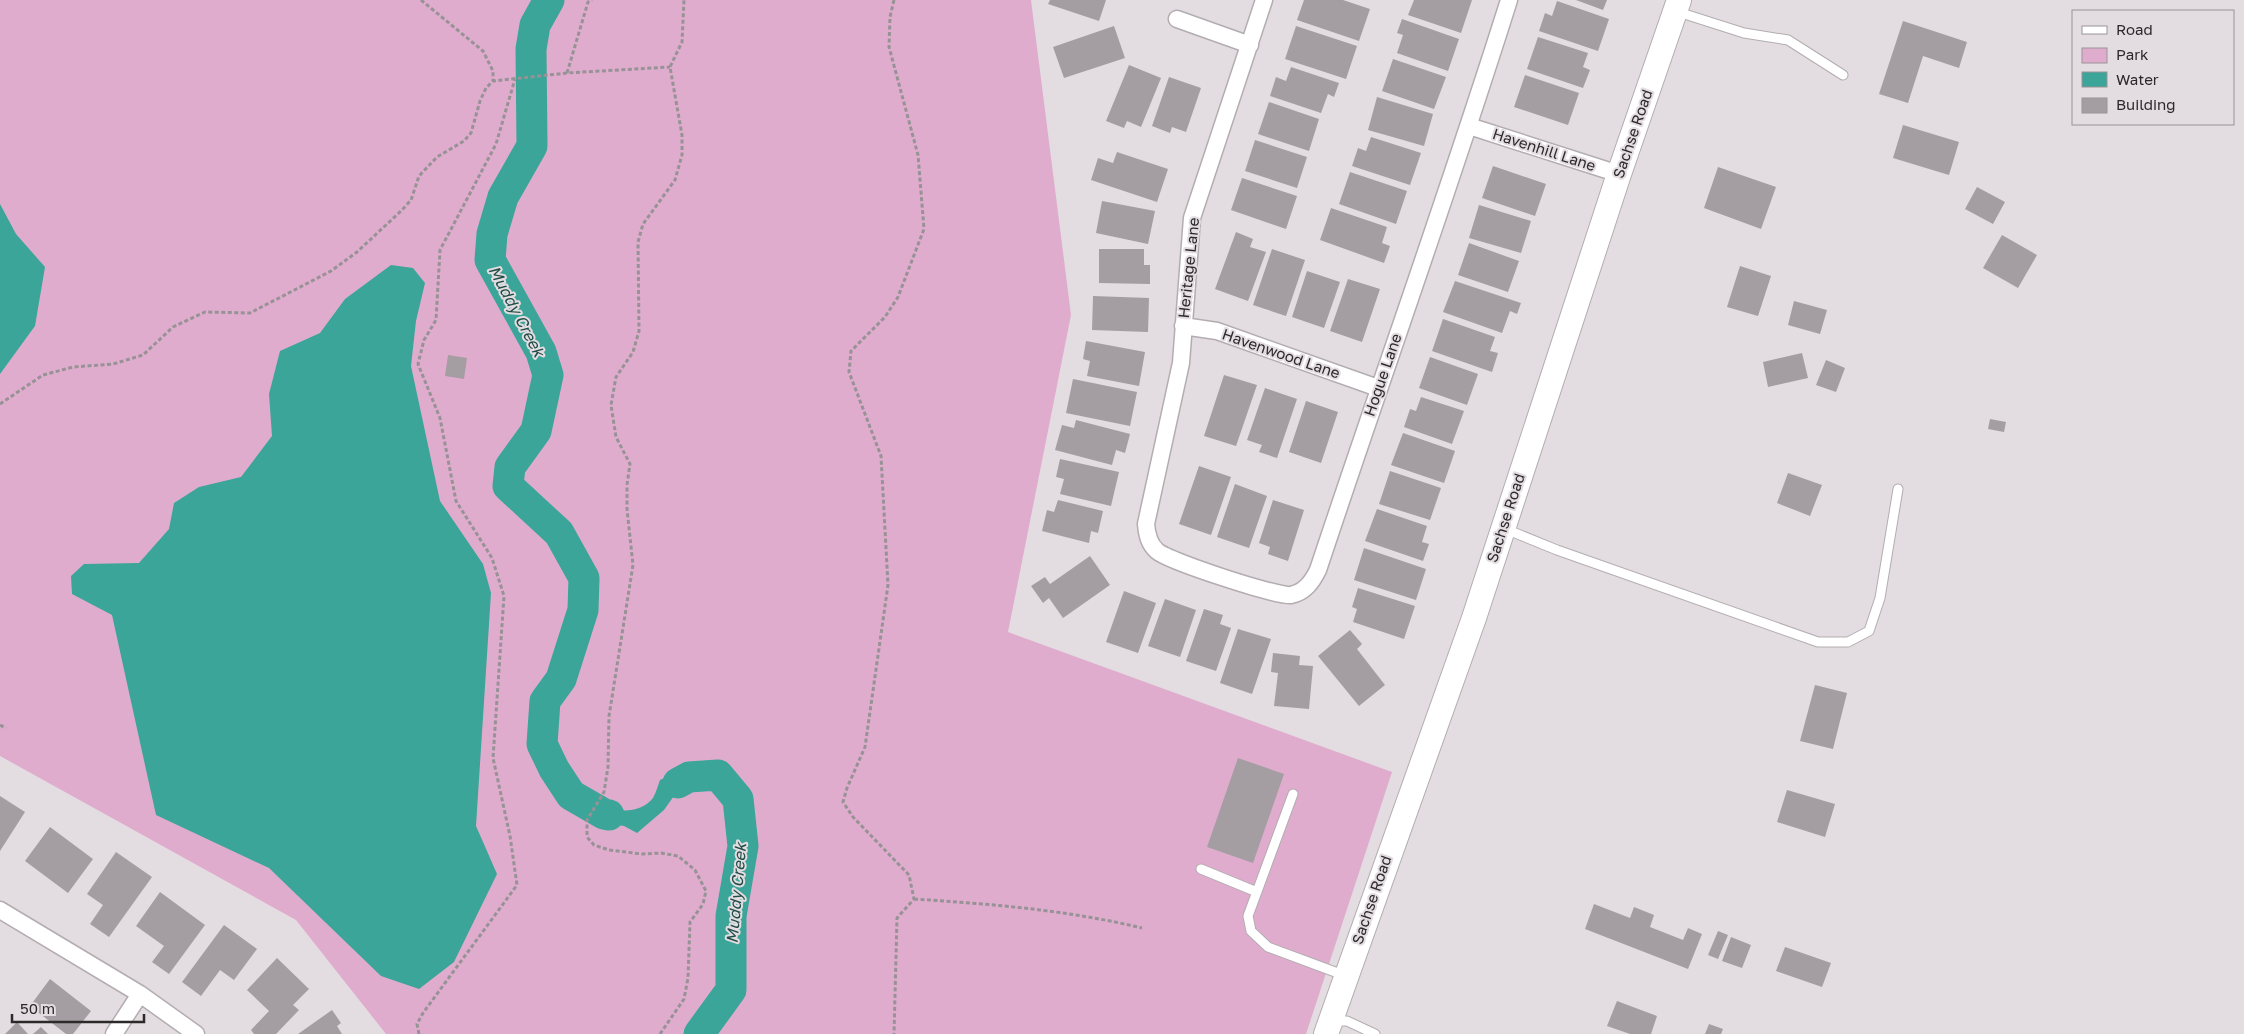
<svg xmlns="http://www.w3.org/2000/svg" width="2244" height="1034" font-family="'Golos Text',sans-serif">
<rect width="100%" height="100%" fill="#e3dce0"/>
<path fill="#e0acce" d="M0,0H1031L1071,315L1008,632L1392,772L1306,1034H386L296,920L0,756Z"/>
<path fill="#3aa598" d="M0,204L16,234L45,267L35,326L0,374Z
M391,265L413,268L425,283L416,321L411,366L440,501L483,564L491,593L476,826L497,874L454,962L419,989L381,976L269,868L156,815L112,615L72,594L71,576L84,564L139,563L169,529L174,503L199,487L241,477L272,436L269,394L280,351L320,333L345,299Z
M715,763L718,775L713,788L676,793L664,810L637,833L624,826L600,822L571,803L572,784C587,806 633,823 653,798C656,793 658,785 660,780L689,766Z"/>
<g fill="none" stroke-linecap="round" stroke-linejoin="round">
<path stroke="#3aa598" stroke-width="31" d="M549,0L535,25L531,49L532,146L503,197L492,234L490,260L541,352L548,375L536,431L510,467L508,486L559,533L584,578L583,610L561,679L545,701L542,744L554,769L571,795L604,814L609,815
M678,783L689,777L718,775L738,799L743,846L731,916V990L699,1034"/>
</g>
<path fill="#a49ea2" d="M1050,0H1106L1099,21L1048,4Z
M1304,0H1343L1370,9L1359,41L1297,20Z
M1414,0H1472L1461,33L1408,15Z
M1576,0H1607L1603,10Z
M1557,1L1609,19L1598,51L1539,31L1545,13L1552,16Z
M1402,19L1459,39L1448,71L1397,53L1403,35L1397,33Z
M1903,21L1967,42L1959,68L1923,56L1908,103L1879,94Z
M1114,26L1125,58L1064,78L1053,47Z
M1296,26L1357,46L1346,79L1285,59Z
M1538,37L1588,53L1583,67L1590,70L1583,88L1527,69Z
M1393,59L1446,77L1434,109L1382,91Z
M1129,65L1161,78L1141,127L1127,121L1124,128L1106,121Z
M1291,67L1339,83L1334,97L1328,94L1321,113L1270,96L1276,77L1286,81Z
M1525,75L1579,93L1568,125L1514,107Z
M1169,77L1201,88L1186,132L1172,127L1170,133L1152,126Z
M1377,97L1433,114L1424,146L1368,130Z
M1269,102L1319,119L1309,151L1258,134Z
M1903,125L1959,142L1949,175L1893,158Z
M1371,137L1421,153L1410,185L1352,166L1358,148L1366,151Z
M1255,140L1307,157L1297,188L1245,171Z
M1117,152L1168,169L1157,202L1091,180L1098,158L1113,163Z
M1493,166L1546,184L1535,216L1482,198Z
M1718,167L1776,187L1761,229L1704,208Z
M1350,172L1407,191L1396,224L1339,204Z
M1242,178L1297,196L1286,229L1231,210Z
M1977,187L2005,202L1993,224L1965,209Z
M1102,201L1155,211L1148,244L1096,233Z
M1479,205L1531,221L1521,253L1469,238Z
M1331,208L1387,227L1382,243L1390,246L1384,263L1320,240Z
M1236,232L1253,239L1250,247L1266,252L1248,301L1215,289Z
M2002,235L2037,255L2018,288L1983,268Z
M1469,243L1519,261L1508,292L1458,275Z
M1099,249H1144V265H1150V284L1099,283Z
M1272,249L1305,260L1286,316L1253,305Z
M1740,266L1771,276L1758,316L1727,307Z
M1307,271L1340,282L1324,328L1292,317Z
M1348,279L1380,289L1362,342L1330,331Z
M1455,281L1521,303L1517,314L1510,311L1502,333L1443,312Z
M1093,296L1149,298L1148,332L1092,330Z
M1794,301L1827,310L1820,334L1788,325Z
M1443,319L1495,337L1490,351L1498,353L1492,372L1432,351Z
M1086,341L1145,352L1139,386L1087,376L1090,361L1083,359Z
M1802,353L1808,378L1768,387L1763,362Z
M448,355L467,358L464,379L445,376Z
M1430,357L1478,374L1467,405L1419,388Z
M1826,360L1845,368L1836,392L1816,385Z
M1224,375L1257,385L1236,446L1204,436Z
M1073,379L1137,392L1130,426L1066,413Z
M1265,388L1297,399L1277,458L1259,452L1262,445L1247,440Z
M1421,397L1464,411L1452,444L1404,427L1410,409L1416,411Z
M1306,401L1338,412L1321,463L1289,452Z
M1990,419L2006,422L2004,432L1988,429Z
M1076,420L1130,434L1125,453L1116,450L1112,465L1055,450L1062,425L1074,428Z
M1403,433L1455,451L1444,483L1391,465Z
M1060,459L1119,472L1111,506L1060,494L1064,479L1056,477Z
M1199,466L1231,477L1211,535L1179,524Z
M1390,471L1441,488L1430,520L1379,504Z
M1788,473L1822,485L1810,516L1777,503Z
M1235,484L1267,496L1249,548L1217,537Z
M1058,500L1103,511L1098,533L1091,531L1089,543L1042,531L1047,510L1054,512Z
M1273,500L1304,510L1288,561L1268,554L1270,547L1259,543Z
M1377,509L1427,526L1422,542L1429,544L1423,561L1365,541Z
M1364,548L1426,569L1416,600L1354,580Z
M1090,556L1110,585L1063,618L1049,598L1043,603L1031,586L1045,577L1050,584Z
M1358,588L1415,606L1404,639L1353,622L1357,609L1352,607Z
M1124,591L1156,603L1138,653L1106,642Z
M1165,599L1196,610L1180,657L1148,646Z
M1204,609L1223,615L1220,624L1231,628L1216,671L1186,661Z
M1238,629L1271,639L1252,694L1220,683Z
M1350,630L1362,644L1357,649L1385,685L1359,706L1318,656Z
M1273,653L1300,656L1299,665L1313,666L1309,709L1274,706L1278,673L1271,672Z
M1815,685L1847,693L1833,749L1800,741Z
M1238,758L1284,774L1253,863L1207,847Z
M1787,790L1835,804L1825,837L1777,822Z
M0,796L25,812L0,851Z
M50,827L93,859L68,893L25,861Z
M116,852L152,877L109,937L90,924L103,905L87,894Z
M160,892L205,925L169,974L152,962L164,946L136,926Z
M1594,904L1630,918L1634,907L1654,915L1650,927L1683,940L1688,928L1702,934L1688,969L1585,929Z
M224,925L257,949L234,980L220,970L201,996L182,982Z
M1718,931L1728,935L1718,959L1708,955Z
M1731,937L1751,945L1742,968L1722,961Z
M1785,947L1831,963L1822,987L1776,971Z
M277,958L309,989L293,1005L299,1010L276,1034H254L251,1030L269,1011L247,990Z
M50,979L91,1011L73,1034H66L30,1006Z
M1617,1001L1657,1016L1651,1034H1630L1607,1026Z
M332,1010L341,1023L337,1026L342,1034H298Z
M17,1022L28,1034H5Z
M1709,1024L1723,1029L1721,1034H1705Z
M41,1027L48,1034H33Z"/>
<g fill="none" stroke-linecap="round" stroke-linejoin="round">
<defs>
<path id="lane" d="M1675,11L1744,33L1788,40L1843,75
M1503,528L1557,550L1818,642H1848L1869,631L1880,598L1898,489
M1293,794L1248,916L1251,931L1268,947L1346,976
M1201,869L1257,892
M1333,1021H1347L1375,1034"/>
<path id="street" d="M1264,0L1192,218L1181,363L1146,524C1147,535 1149,544 1157,551C1168,561 1278,597 1291,595C1305,592 1312,582 1318,570C1381,380 1449,191 1509,0
M1177,19L1250,45
M1469,126L1619,174
M1183,326L1217,331L1378,388
M0,910L140,994L196,1034
M114,1034L140,994"/>
<path id="secondary" d="M1326,1034L1474,618L1619,174L1679,0"/>
</defs>
<use href="#lane" stroke="#b3adb1" stroke-width="11"/>
<use href="#street" stroke="#b3adb1" stroke-width="19"/>
<use href="#secondary" stroke="#b3adb1" stroke-width="26"/>
<path stroke="#979295" stroke-width="3" stroke-dasharray="4 2.5" stroke-linecap="butt" d="M421,0L483,51L493,71V81
M894,0L890,17L889,47L918,155L924,229L898,297L885,317L851,351L849,372L881,456L888,585L865,747L847,788L843,802L853,817L909,875L914,899L897,918L894,1034
M567,73L588,2L592,0
M0,404L43,375L73,367L113,364L143,355L173,327L205,312L250,313L331,271L357,252L401,211L411,200L419,176L437,157L464,141L471,133L480,101L486,88L493,81L567,73L670,67
M0,725L6,728
M914,899C991,904 1067,910 1142,928
M419,1034L417,1024L423,1013L517,885L510,836L493,758L504,596L492,558L456,501L440,418L418,364L424,340L436,320L440,250L496,144L515,79
M660,1034L684,999L688,978L690,922L703,904L706,891L695,870L678,856L661,853L642,854L609,850L594,845L587,837V820L604,792L608,767L609,716L633,565L627,509V485L630,464L616,437L611,405L616,377L633,352L639,331L638,242L643,224L675,180L682,155V135L670,67L682,42L684,0"/>
<use href="#lane" stroke="#fff" stroke-width="9"/>
<use href="#street" stroke="#fff" stroke-width="16"/>
<use href="#secondary" stroke="#fff" stroke-width="24"/>
</g>
<g text-anchor="middle" stroke-width="4" stroke-linejoin="round" paint-order="stroke">
<g font-size="15" fill="#2c292b" stroke="#e3dce0">
<text transform="translate(1633 134) rotate(-71)" y="5">Sachse Road</text>
<text transform="translate(1544 150) rotate(18)" y="5">Havenhill Lane</text>
<text transform="translate(1189 268) rotate(-84)" y="5">Heritage Lane</text>
<text transform="translate(1281 354) rotate(19)" y="5">Havenwood Lane</text>
<text transform="translate(1383 375) rotate(-71)" y="5">Hogue Lane</text>
<text transform="translate(1506 518) rotate(-72)" y="5">Sachse Road</text>
<text transform="translate(1372 900) rotate(-71)" y="5">Sachse Road</text>
</g>
<g font-size="16" font-style="italic" fill="#1f4d47" stroke="#e3dce0">
<text transform="translate(517 311) rotate(62)" y="6">Muddy Creek</text>
<text transform="translate(736 893) rotate(-85)" y="6">Muddy Creek</text>
</g>
</g>
<rect x="2072" y="10" width="162" height="115" fill="#e3dce0" stroke="#9a9498"/>
<rect x="2082" y="26" width="25" height="8" fill="#ffffff" stroke="#9a9498"/>
<text x="2116" y="35" font-size="15" fill="#2c292b">Road</text>
<rect x="2082" y="48" width="25" height="15" fill="#e0acce" stroke="#9a9498"/>
<text x="2116" y="60" font-size="15" fill="#2c292b">Park</text>
<rect x="2082" y="72" width="25" height="15" fill="#3aa598" stroke="#9a9498"/>
<text x="2116" y="85" font-size="15" fill="#2c292b">Water</text>
<rect x="2082" y="98" width="25" height="15" fill="#a49ea2" stroke="#9a9498"/>
<text x="2116" y="110" font-size="15" fill="#2c292b">Building</text>
<path d="M12 1014v8h132v-8" fill="none" stroke="#2c292b" stroke-width="2.5"/>
<text x="20" y="1014" font-size="15" fill="#2c292b" stroke="#e3dce0" stroke-width="4" paint-order="stroke">50 m</text>
</svg>
